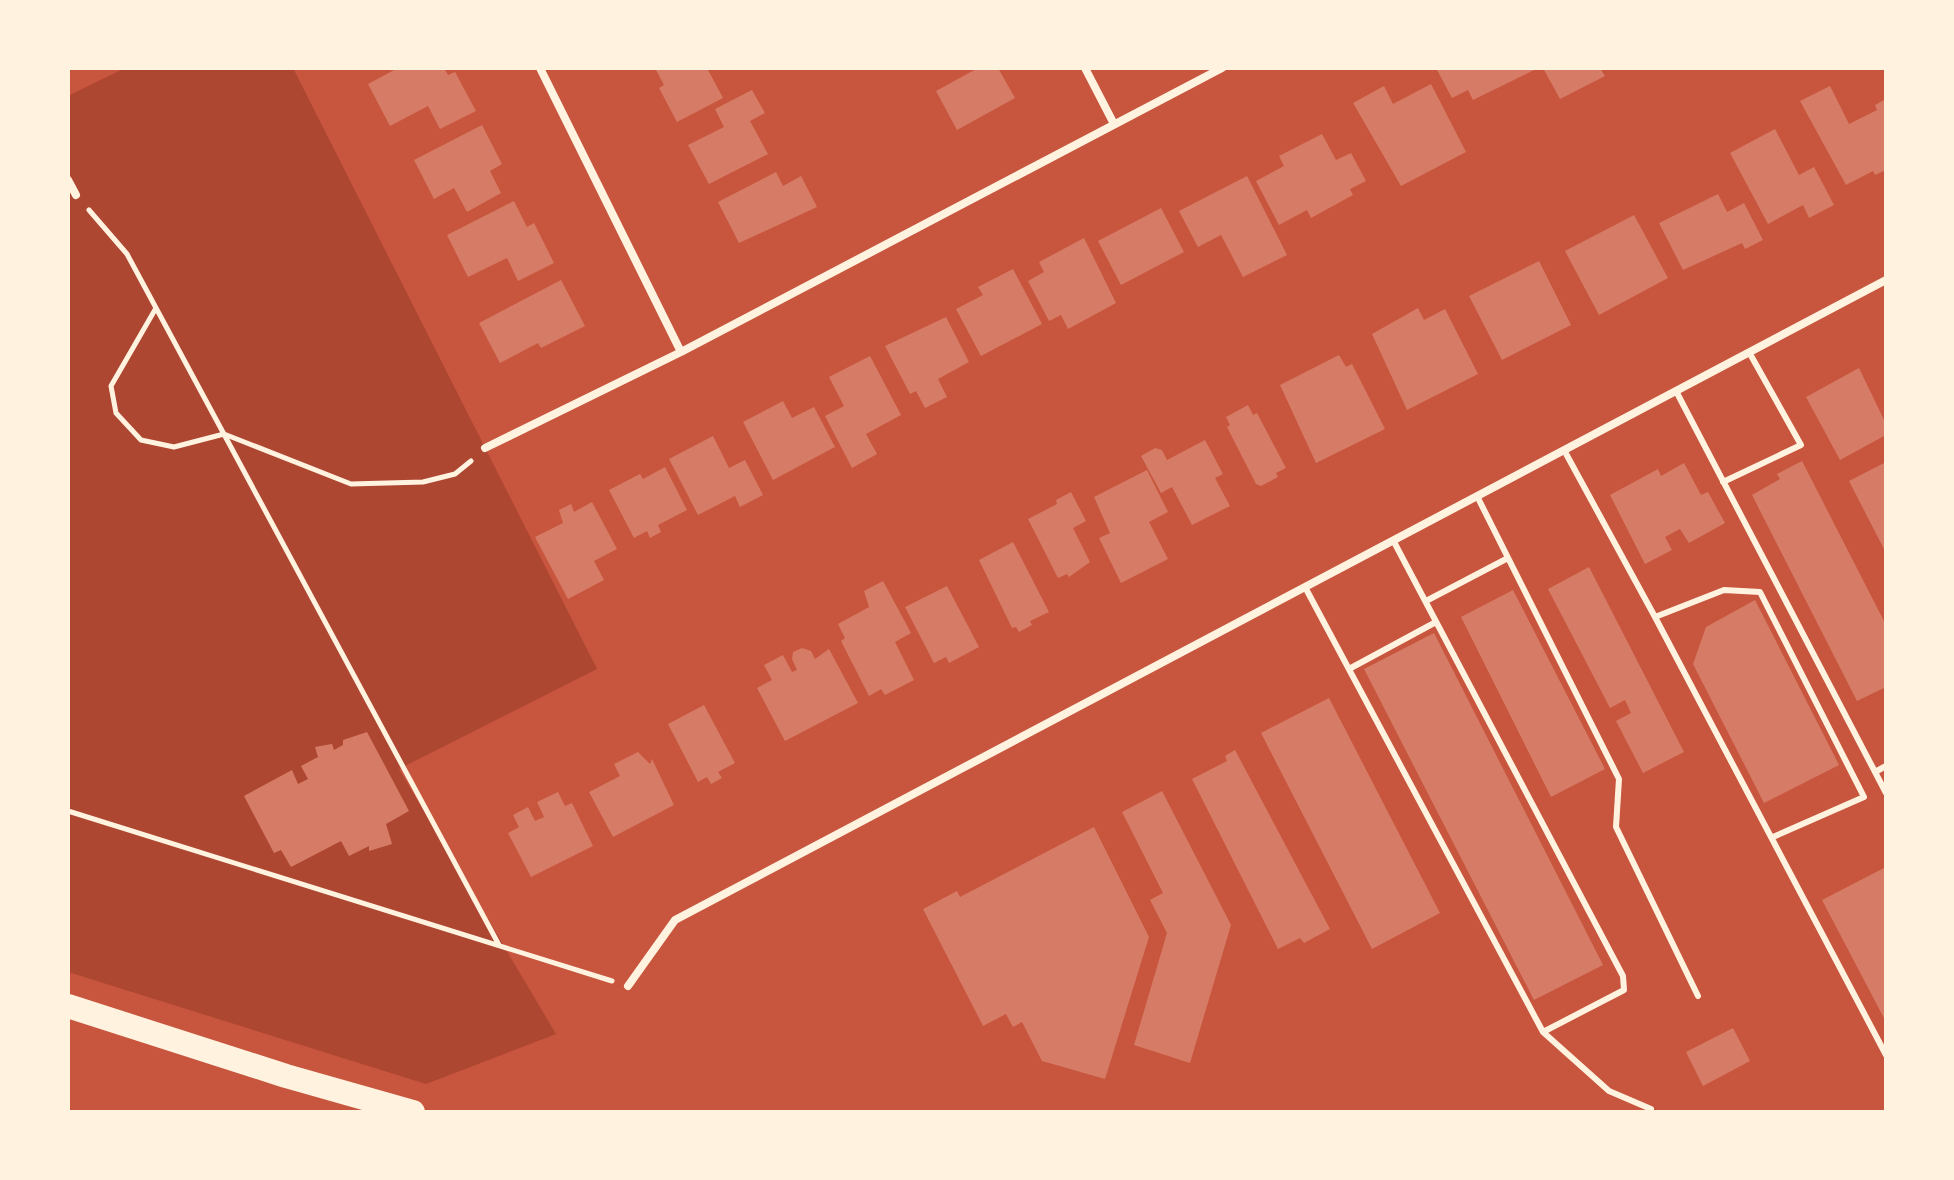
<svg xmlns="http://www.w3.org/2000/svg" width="1954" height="1180" font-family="Inter,sans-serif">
<rect width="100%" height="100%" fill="#c8553d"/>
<path fill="#ae4732" d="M125,68H293L597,669L399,769L556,1034L426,1084L68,972V96Z"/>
<path fill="#d67c66" d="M398,68H444L448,75L455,72L476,111L440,129L428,106L390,126L368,84Z
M655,68H707L723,98L677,122L659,88L664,85Z
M978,68H998L1015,98L957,130L936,91Z
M1436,68H1538L1473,100L1468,90L1452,98Z
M1543,68H1600L1605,76L1560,99Z
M1431,84L1466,152L1401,186L1353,103L1384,86L1393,104Z
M1830,86L1849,124L1877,110L1875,105L1886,99V170L1875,175L1873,171L1846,185L1800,101Z
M752,90L765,113L750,121L768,154L709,184L688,145L724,127L715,109Z
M482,125L502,164L490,171L501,193L467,212L454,188L434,199L414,160Z
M1775,129L1799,175L1814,167L1834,205L1809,218L1803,205L1768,224L1730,153Z
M1322,134L1336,160L1351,153L1366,181L1350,189L1353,195L1311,218L1307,210L1279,225L1256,181L1284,166L1279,156Z
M776,172L783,186L801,176L817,207L739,243L718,202Z
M1247,176L1287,255L1243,277L1221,235L1198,247L1179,211Z
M1718,194L1727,212L1744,203L1763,240L1745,249L1742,243L1683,270L1659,223Z
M514,201L527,227L534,223L554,263L518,281L507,258L468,277L447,235Z
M1161,208L1184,252L1121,285L1098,241Z
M1634,215L1668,278L1599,315L1565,251Z
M1084,238L1116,303L1068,329L1061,315L1049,321L1028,281L1044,272L1039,262Z
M1539,261L1571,325L1502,360L1469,296Z
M1013,269L1042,324L981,356L956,309L983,295L978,287Z
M561,280L585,326L541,348L538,343L500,363L479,323Z
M1418,308L1424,320L1445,309L1478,374L1407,410L1372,334Z
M946,317L969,362L938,379L947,397L925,408L916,391L910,394L885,346Z
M1339,355L1346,367L1352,364L1385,429L1316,463L1280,385Z
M870,356L901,415L866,434L877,454L852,468L825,416L844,406L829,377Z
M1859,368L1886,424V435L1840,460L1806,397Z
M783,401L792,418L814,407L835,447L773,480L743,422Z
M1248,405L1253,415L1257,413L1286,468L1276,473L1278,477L1261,486L1256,484L1227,427L1230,425L1226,417Z
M713,436L729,468L745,460L763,495L740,507L735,496L698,515L669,459Z
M1205,440L1223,474L1215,478L1230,506L1192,525L1172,487L1161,493L1141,456L1155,448L1162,450L1167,460Z
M1802,461L1886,625V687L1857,701L1752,495L1780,479L1777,474Z
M1886,462V553L1849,481Z
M1684,463L1701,495L1708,492L1725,523L1689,543L1680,529L1665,537L1672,550L1645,564L1610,495L1658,469L1661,476Z
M665,467L687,510L658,525L661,532L650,538L647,531L634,538L609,490L640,474L643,479Z
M1147,470L1168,512L1149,522L1168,559L1121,583L1099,538L1110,533L1094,497Z
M1071,492L1086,521L1073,528L1090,562L1069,577L1067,574L1058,578L1028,519L1057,504L1056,500Z
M592,502L617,549L594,561L604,580L568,599L535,537L563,523L559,510L571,504L574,512Z
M1013,542L1049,612L1030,621L1032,625L1019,632L1016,627L1012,628L979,560Z
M1589,567L1684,752L1643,773L1616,721L1631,713L1625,700L1610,708L1548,589Z
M883,581L911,633L895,642L914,680L885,695L881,689L869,696L841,641L845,638L838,624L869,607L864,591Z
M947,586L979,647L949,663L946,657L934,663L905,607Z
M1513,590L1605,769L1551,797L1461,617Z
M1755,600L1839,765L1764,803L1693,664L1706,627Z
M1434,633L1603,965L1534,1000L1364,669Z
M802,648L811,651L815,659L829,649L858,703L785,741L757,688L772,680L764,665L783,655L792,672L797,670L792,659L793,652Z
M1329,698L1440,913L1372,949L1261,733Z
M704,705L735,763L718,772L722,778L711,784L707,777L698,782L668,724Z
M367,732L409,811L386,824L392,844L369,851V846L349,856L341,841L291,867L281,850L274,853L244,796L292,770L298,784L308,779L301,766L318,757L315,747L332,744L334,750L343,745V740Z
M1235,750L1330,929L1304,943L1300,938L1278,949L1192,779L1227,761L1225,756Z
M638,752L650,764L652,759L674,805L613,837L589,792L620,776L614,764Z
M1162,791L1231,925L1190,1063L1134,1045L1167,933L1150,900L1163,893L1122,812Z
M558,792L565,806L572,803L593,846L531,877L508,833L519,827L513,815L528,807L535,821L544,817L537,802Z
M1094,827L1149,937L1105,1079L1042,1061L1022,1022L1013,1027L1006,1014L983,1026L923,909L957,891L960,897Z
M1886,867V1022L1822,900Z
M1733,1028L1750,1061L1703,1086L1686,1052Z"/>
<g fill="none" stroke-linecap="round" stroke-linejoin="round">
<path stroke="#fff3e0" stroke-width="5" d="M89,210L127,254L499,945
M156,308L111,386L116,413L141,440L174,447L224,434L351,484L423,482L455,474L471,461
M68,811L612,981"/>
<path stroke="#fff3e0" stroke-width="6" d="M1676,391L1886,793
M1564,450L1655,617
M1723,482L1801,445L1749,352
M1477,496L1619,779L1616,827L1698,996
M1305,587L1543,1032L1624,990L1623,976L1393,540
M1426,601L1508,558
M1349,669L1436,622
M1875,772L1886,766
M1773,837L1864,797L1760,592L1724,590L1655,617L1886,1055
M1543,1032L1609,1091L1651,1109"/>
<path stroke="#fff3e0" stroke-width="8" d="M540,68L681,352
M1085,68L1114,124
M68,180L76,195
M485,448L681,352L1222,68
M628,986L675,920L1886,280"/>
<path stroke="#fff3e0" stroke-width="24" d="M68,1006L286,1076L413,1112"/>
</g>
<rect width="1954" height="1180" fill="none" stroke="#fff3e0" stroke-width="140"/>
</svg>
